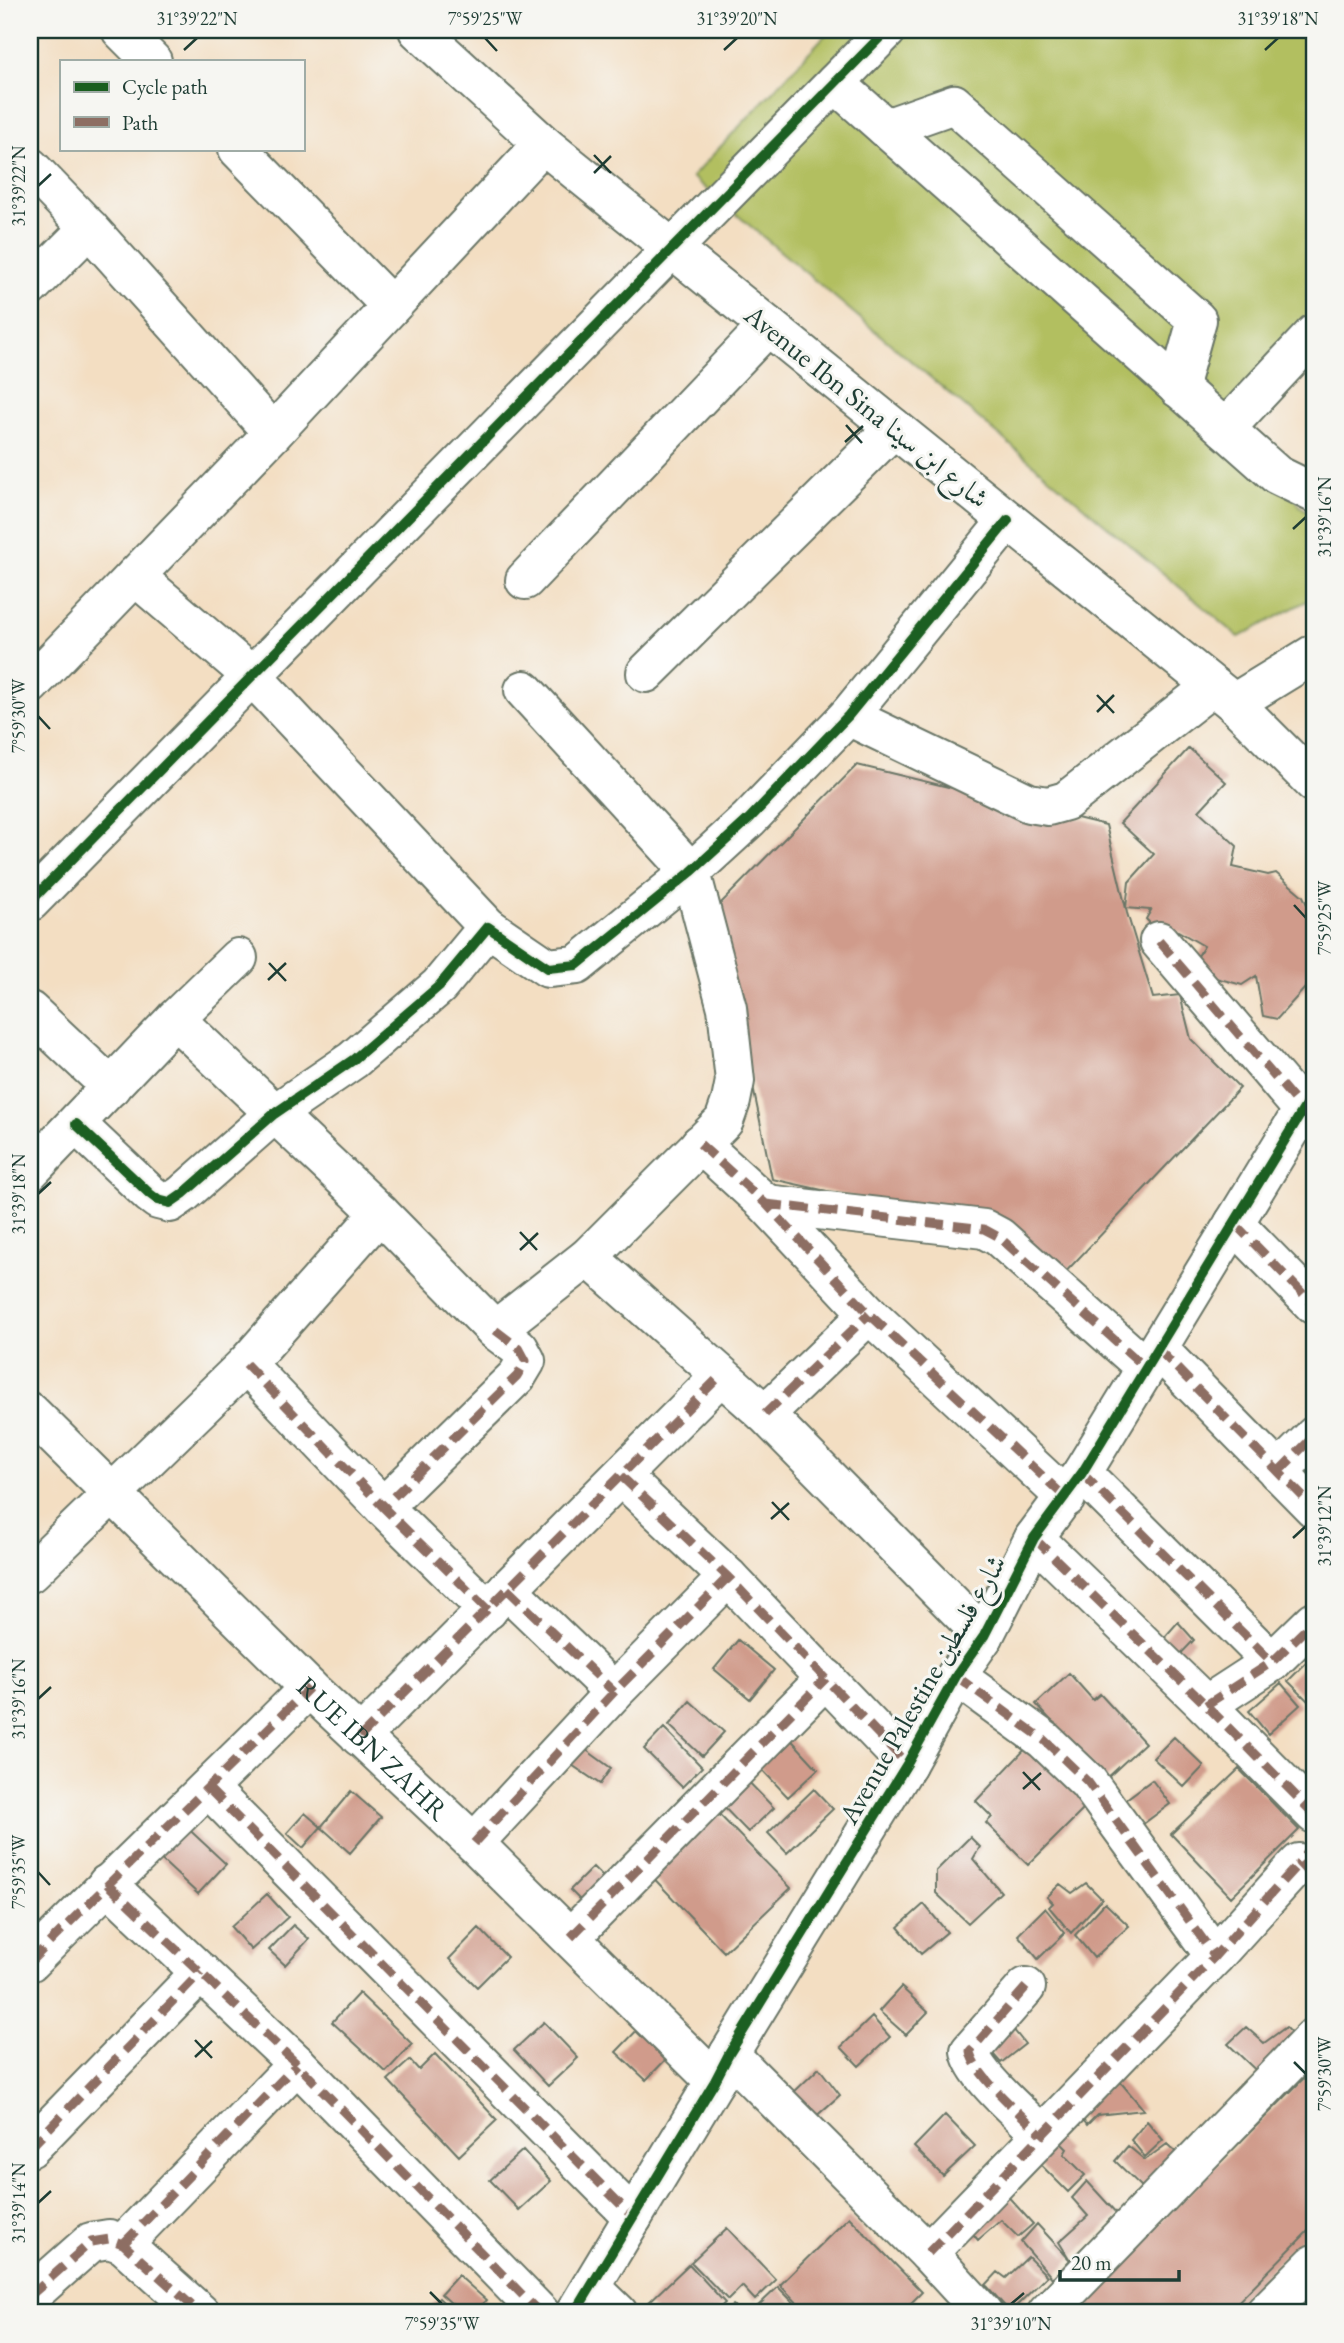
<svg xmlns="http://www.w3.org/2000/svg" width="1344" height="2343" font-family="'EB Garamond',Amiri,serif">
<rect width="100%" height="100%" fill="#f6f6f2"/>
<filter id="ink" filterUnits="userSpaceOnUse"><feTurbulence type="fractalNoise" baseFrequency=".0143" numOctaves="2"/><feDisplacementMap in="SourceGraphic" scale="14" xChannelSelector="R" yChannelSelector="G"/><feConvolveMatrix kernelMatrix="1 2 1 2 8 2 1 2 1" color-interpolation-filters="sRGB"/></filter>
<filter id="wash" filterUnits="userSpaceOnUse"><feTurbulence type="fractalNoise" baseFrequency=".00686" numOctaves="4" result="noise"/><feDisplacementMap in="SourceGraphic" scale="28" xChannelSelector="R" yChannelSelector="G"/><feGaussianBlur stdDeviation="1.57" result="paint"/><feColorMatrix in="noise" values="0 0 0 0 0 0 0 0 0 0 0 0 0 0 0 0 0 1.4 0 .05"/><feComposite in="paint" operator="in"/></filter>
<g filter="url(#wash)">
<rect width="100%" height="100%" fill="#f3dec2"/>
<path fill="#b2bf60" stroke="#687e4a" stroke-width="2" d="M830,30H1314V359L1252,430L1300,506L1314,516V597L1239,637L692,177Z"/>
<g id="blocks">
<path fill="#d09b8b" d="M1189,748L1226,782L1199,811L1237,846L1233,867L1268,875L1276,873L1303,896L1309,909L1314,914V978L1277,1019L1263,1016L1256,976L1242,985L1197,973L1192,966L1204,946L1178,931L1167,941L1146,919L1151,910L1126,908L1129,882L1154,854L1120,823Z
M857,765L1106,825L1127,913L1153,998L1180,995L1191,1039L1240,1088L1059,1279L995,1228L772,1179L716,908Z
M1178,1622L1194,1640L1173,1662L1155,1648Z
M738,1640L774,1670L750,1699L714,1669Z
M1311,1658L1314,1662V1707L1288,1681Z
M1069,1673L1093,1700L1100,1694L1145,1743L1105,1780L1036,1704Z
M1281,1683L1300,1705L1268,1734L1249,1711Z
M690,1701L724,1732L702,1756L669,1725Z
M664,1728L702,1767L682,1787L644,1749Z
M784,1732L818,1769L788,1797L754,1761Z
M1174,1737L1204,1766L1184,1787L1153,1758Z
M1031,1743L1091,1802L1028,1865L986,1823L992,1817L976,1801Z
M578,1744L611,1768L600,1784L566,1761Z
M1239,1769L1299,1830L1231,1897L1171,1834Z
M740,1773L774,1808L748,1832L715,1798Z
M1152,1780L1170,1804L1143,1824L1125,1800Z
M814,1789L833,1809L787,1853L768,1833Z
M351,1791L381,1817L350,1853L321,1827Z
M709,1804L791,1888L724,1952L643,1867Z
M305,1813L321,1827L303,1848L287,1833Z
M180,1821L226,1864L198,1894L152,1851Z
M970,1837L980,1847L973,1859L1001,1892L968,1923L936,1893V1871Z
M593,1867L609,1883L586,1906L570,1890Z
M1086,1883L1102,1899L1071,1933L1049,1907L1053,1903L1047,1897L1060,1884L1072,1893Z
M267,1894L288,1917L251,1950L231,1927Z
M1105,1903L1129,1926L1094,1958L1075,1935Z
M924,1904L947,1932L921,1954L898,1927Z
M1045,1908L1065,1933L1038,1959L1018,1935Z
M293,1925L309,1939L285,1965L269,1950Z
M479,1928L507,1957L477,1987L449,1959Z
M901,1987L928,2012L906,2035L879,2011Z
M359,1993L412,2044L386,2072L332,2022Z
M872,2017L890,2037L859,2066L841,2047Z
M544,2022L578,2058L548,2086L514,2050Z
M644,2023L673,2052L646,2080L616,2052Z
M1009,2024L1025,2044L1001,2063L986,2046Z
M1246,2027L1264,2043L1286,2027L1299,2041L1264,2078L1228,2044Z
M435,2054L497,2120L459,2156L388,2080L410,2060L419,2070Z
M819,2068L840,2095L813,2119L791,2095Z
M1314,2068V2225L1227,2313H1070Z
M1117,2078L1144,2110L1097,2115L1087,2125L1079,2114Z
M945,2115L975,2146L943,2176L914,2147Z
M1147,2121L1163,2140L1145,2157L1131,2140Z
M1057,2139L1067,2149L1064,2154L1085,2175L1068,2192L1036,2160Z
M1167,2144L1182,2158L1145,2190L1115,2161L1128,2146L1145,2160Z
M523,2150L551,2181L519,2210L490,2180Z
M1087,2181L1118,2215L1070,2260L1059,2242L1088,2216L1072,2198Z
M1003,2191L1033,2224L1018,2237L1001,2220L978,2240L968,2228Z
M849,2217L922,2292L901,2313H807L780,2285Z
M1037,2224L1070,2260L1053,2279L1021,2242Z
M727,2228L776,2280L755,2300L742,2286L728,2300L691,2262Z
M1028,2257L1047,2276L1010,2312L986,2285L998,2272L1006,2278Z
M689,2264L725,2303L714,2313H656L647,2304Z
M458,2275L486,2300L474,2313H462L441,2294Z
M778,2287L801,2310L798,2313H766L758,2306Z
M439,2298L454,2313H424Z
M733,2305L742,2313H724Z"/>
</g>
</g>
<g filter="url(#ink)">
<use href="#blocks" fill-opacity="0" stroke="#697566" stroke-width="2"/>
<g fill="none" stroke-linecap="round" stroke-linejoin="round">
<defs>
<g id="minor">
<path d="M121,30L152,61"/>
<path d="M418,30L543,144L1234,703L1314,783"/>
<path d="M835,83L1277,475L1314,493"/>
<path d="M886,128L954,104L1197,320L1178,388"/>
<path d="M238,149L391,306"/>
<path d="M30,167L89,228L273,433"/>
<path d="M30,287L89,228"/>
<path d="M1225,429L1314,334"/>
<path d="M135,576L252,676L488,927"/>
<path d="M525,580L768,326"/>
<path d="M646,673L894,428"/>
<path d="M30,685L273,433L543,144"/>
<path d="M1234,703L1314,654"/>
<path d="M848,716L1029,803L1048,806L1066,801L1213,686"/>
<path d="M30,902L887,30"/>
<path d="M1159,941L1303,1110"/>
<path d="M30,1011L111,1087"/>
<path d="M175,1019L380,1213L495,1330L519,1348L526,1361L517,1376L383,1507L488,1610"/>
<path d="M76,1124L150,1194L158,1200L170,1203L183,1194L274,1114L353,1060L439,986L488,927L548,968L577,965L691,872L749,819L848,716L1008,520"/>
<path d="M700,1144L766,1204L869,1314L1066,1498"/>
<path d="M30,1171L175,1019L238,958"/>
<path d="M766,1204L984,1229L999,1237L1146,1368"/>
<path d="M1234,1223L1314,1305"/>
<path d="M588,1257L765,1414L984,1636"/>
<path d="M495,1330L588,1257L724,1121L731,1101L735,1081L727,1008L691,872L524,690"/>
<path d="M1158,1349L1314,1508"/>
<path d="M246,1364L383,1507"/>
<path id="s1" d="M30,1412L309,1688L474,1843L715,2081"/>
<path d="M765,1414L869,1314"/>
<path d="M1278,1472L1314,1436"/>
<path d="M1082,1473L1272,1662"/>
<path d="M621,1476L728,1577L907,1764"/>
<path d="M1034,1538L1206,1705L1314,1814"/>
<path d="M30,1573L246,1364L380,1213"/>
<path d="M507,1589L614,1692"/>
<path d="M956,1676L1044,1740L1088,1782L1215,1956"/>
<path d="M1206,1705L1272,1662L1314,1621"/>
<path d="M360,1737L720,1376"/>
<path d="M209,1789L633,2217"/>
<path d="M474,1843L614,1692L728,1577"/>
<path d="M107,1884L297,2064L540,2313"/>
<path d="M571,1937L826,1678"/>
<path d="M30,1962C122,1869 217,1780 309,1688"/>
<path d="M1026,1987L970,2051C973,2074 1023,2116 1041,2134"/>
<path d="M729,2054L928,2253L983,2313"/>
<path d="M30,2148L201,1972"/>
<path d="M123,2244L297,2064"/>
<path d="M928,2253L1215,1956L1299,1863"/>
<path d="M591,2287L618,2313"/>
<path d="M30,2296L91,2242L109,2239L123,2244L200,2313"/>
<path d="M575,2313L715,2081L729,2054L907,1764L956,1676L984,1636L1034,1538L1082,1473L1314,1092"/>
<path d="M1047,2313L1314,2037"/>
<path d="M1265,2313L1314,2264"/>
</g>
</defs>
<use href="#minor" stroke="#697566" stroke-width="42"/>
<use href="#minor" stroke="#fff" stroke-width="38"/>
<path stroke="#8d6e63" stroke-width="9" stroke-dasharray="18 9" stroke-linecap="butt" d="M1159,941L1303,1110
M700,1144L766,1204L869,1314L1066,1498
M766,1204L984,1229L999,1237L1146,1368
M1234,1223L1314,1305
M1158,1349L1314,1508
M246,1364L383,1507
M765,1414L869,1314
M1278,1472L1314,1436
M1082,1473L1272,1662
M621,1476L728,1577L907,1764
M1034,1538L1206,1705L1314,1814
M507,1589L614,1692
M488,1610L383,1507L517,1376L526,1361L519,1348L495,1330
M956,1676L1044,1740L1088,1782L1215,1956
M1206,1705L1272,1662L1314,1621
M360,1737L720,1376
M209,1789L633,2217
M1314,1840L1299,1863L1314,1879
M474,1843L614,1692L728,1577
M107,1884L297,2064L540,2313
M571,1937L826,1678
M30,1962C122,1869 217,1780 309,1688
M1026,1987L970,2051C973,2074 1023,2116 1041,2134
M30,2148L201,1972
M123,2244L297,2064
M928,2253L1215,1956L1299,1863
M30,2296L91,2242L109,2239L123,2244L200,2313"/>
<defs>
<path id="cycleway" d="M30,902L887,30
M76,1124L150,1194L158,1200L170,1203L183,1194L274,1114L353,1060L439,986L488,927L548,968L577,965L691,872L749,819L848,716L1008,520
M575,2313L715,2081L729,2054L907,1764L956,1676L984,1636L1034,1538L1082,1473L1314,1092"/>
</defs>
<use href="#cycleway" stroke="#f6f6f2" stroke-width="15"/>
<use href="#cycleway" stroke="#1b5e20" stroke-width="10"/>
</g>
</g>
<path fill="none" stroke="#1f3d34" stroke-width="2.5" d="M485,38L497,51M184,50L197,38M724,50L737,38M1265,50L1278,38M594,155L611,173M594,173L611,156M38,186L51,174M846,425L862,443M845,442L863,426M1293,529L1306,517M1097,695L1114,713M1097,712L1114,695M38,716L50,729M1294,905L1306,918M269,963L286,981M268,980L286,963M38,1194L51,1182M520,1232L537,1250M520,1250L538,1233M772,1502L789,1520M771,1519L789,1503M1293,1538L1306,1526M38,1699L51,1687M1023,1772L1040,1790M1023,1789L1041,1773M38,1872L50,1885M195,2040L212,2058M195,2057L212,2041M1294,2062L1306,2074M38,2203L51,2191M430,2292L442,2304M1011,2304L1024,2293"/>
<g text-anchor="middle" stroke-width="6" stroke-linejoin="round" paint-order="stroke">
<g font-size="28" fill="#1f3d34" stroke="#f6f6f2">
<text transform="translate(867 406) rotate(39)" y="10">Avenue Ibn Sina شارع ابن سينا</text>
<text transform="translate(922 1689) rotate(-60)" y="10">Avenue Palestine شارع فلسطين</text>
<text dy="10" stroke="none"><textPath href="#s1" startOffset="480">RUE IBN ZAHR</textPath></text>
</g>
</g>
<rect width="1344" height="2343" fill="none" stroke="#f6f6f2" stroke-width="77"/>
<rect x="60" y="60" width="245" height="91" fill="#f6f6f2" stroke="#a0aca6" stroke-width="2"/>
<rect x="74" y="82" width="35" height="10" fill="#1b5e20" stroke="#a0aca6" stroke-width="2"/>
<text x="122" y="94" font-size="21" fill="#1f3d34">Cycle path</text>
<rect x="74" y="117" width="35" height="10" fill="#8d6e63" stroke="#a0aca6" stroke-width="2"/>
<text x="122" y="130" font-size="21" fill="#1f3d34">Path</text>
<path d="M1060 2270v10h119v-10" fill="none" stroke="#1f3d34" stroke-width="3.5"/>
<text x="1071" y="2270" font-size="21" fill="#1f3d34" stroke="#f6f6f2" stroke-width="5" paint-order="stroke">20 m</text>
<rect x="38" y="38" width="1268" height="2266" fill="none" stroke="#1f3d34" stroke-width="2.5"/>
<g font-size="18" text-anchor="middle" fill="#1f3d34">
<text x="197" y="25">31°39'22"N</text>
<text x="485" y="25">7°59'25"W</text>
<text x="737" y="25">31°39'20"N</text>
<text x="1278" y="25">31°39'18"N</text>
<text transform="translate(19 186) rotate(-90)" y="6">31°39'22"N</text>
<text transform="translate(1325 517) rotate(-90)" y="6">31°39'16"N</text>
<text transform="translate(19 716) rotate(-90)" y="6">7°59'30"W</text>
<text transform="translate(1325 918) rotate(-90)" y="6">7°59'25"W</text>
<text transform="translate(19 1194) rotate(-90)" y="6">31°39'18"N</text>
<text transform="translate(1325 1526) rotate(-90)" y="6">31°39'12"N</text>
<text transform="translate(19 1699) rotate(-90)" y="6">31°39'16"N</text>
<text transform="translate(19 1872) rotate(-90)" y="6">7°59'35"W</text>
<text transform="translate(1325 2074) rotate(-90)" y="6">7°59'30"W</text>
<text transform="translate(19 2203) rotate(-90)" y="6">31°39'14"N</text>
<text x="442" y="2330">7°59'35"W</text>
<text x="1011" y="2330">31°39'10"N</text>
</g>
</svg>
